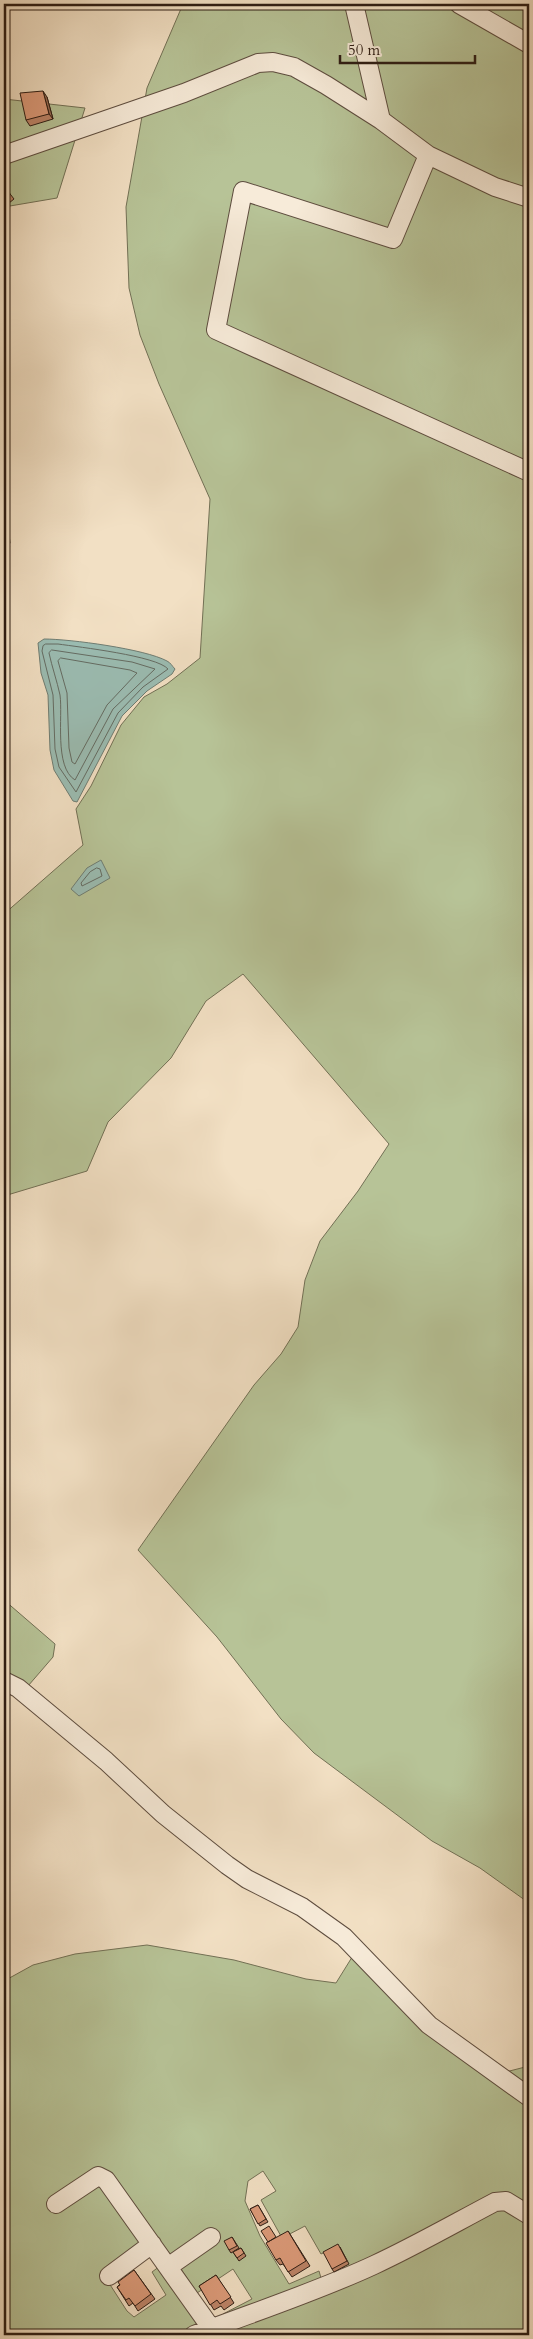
<svg xmlns="http://www.w3.org/2000/svg" width="533" height="2339" font-family="Cardo,serif">
<rect width="100%" height="100%" fill="#f2e0c4"/>
<filter id="stains"><feTurbulence type="fractalNoise" baseFrequency=".004" numOctaves="4"/><feColorMatrix values="0 0 0 0 .2 0 0 0 0 .09 0 0 0 0 .02 0 0 0 .5 -.17"/></filter>
<radialGradient id="worn" r=".72"><stop offset=".6" stop-color="#630" stop-opacity="0"/><stop offset="1" stop-color="#630" stop-opacity=".3"/></radialGradient>
<path fill="#b7c397" stroke="#727055" d="M183,4H529V1903L480,1868L432,1841L314,1753L281,1719L217,1637L138,1550L254,1385L281,1354L298,1327L305,1280L320,1241L358,1191L389,1144L243,974L206,1001L171,1058L108,1122L87,1171L4,1196V914L83,845L76,809L91,786L121,725L144,697L167,684L200,658L210,499L159,384L140,335L129,288L126,207L147,88Z
M4,99L85,108L57,198L4,207Z
M4,1600L55,1644L53,1657L28,1686L4,1674Z
M147,1945L234,1960L306,1979L336,1983L354,1954L490,2076L529,2066V2335H223L227,2329L345,2270L332,2249L321,2254L305,2226L282,2238L261,2200L276,2191L263,2171L248,2181L245,2201L260,2236L289,2284L319,2271L321,2278L224,2317L223,2314L252,2299L233,2269L197,2293L173,2257L144,2246L107,2280L127,2311L134,2317L166,2295L152,2272L160,2266L199,2325L175,2335H4V1981L33,1965L75,1954Z"/>
<path fill="#9bbdb3" stroke="#6f7d73" d="M44,639C70,639 145,649 167,661C171,663 172,666 175,669L172,674L147,691L122,716L77,802L73,801L54,770L50,750L48,695L41,673L38,643Z
M101,860L110,878L79,896L71,889L87,868Z"/>
<g fill="none" stroke-linecap="round" stroke-linejoin="round">
<path stroke="#646c63" stroke-width="1" d="M46,644H58C79,647 157,656 168,669L143,687L118,713L76,792L59,767L55,749L53,695L42,651L43,646Z
M52,650L132,662L155,669L113,709L75,780C54,767 63,716 60,695C57,681 52,667 49,653Z
M61,658L130,670L137,673L107,705L75,764L72,762L69,748L67,693L58,661Z
M97,868L100,869L102,876L82,886L81,883L90,872Z"/>
<defs>
<path id="minor" d="M354,4L381,120
M459,4L529,44
M4,155L184,93L258,63L273,62L294,67L326,85L381,120L428,155L495,187L529,198
M428,155L393,239L243,191L216,330L529,472
M4,1681L18,1688L106,1761L163,1814L227,1865L247,1879L302,1907L344,1937L429,2025L529,2097
M56,2204L98,2176L106,2180L216,2335
M168,2267L211,2237
M109,2276L152,2244
M194,2335C254,2312 316,2292 374,2265C415,2246 455,2223 495,2202L506,2201L529,2215"/>
</defs>
<use href="#minor" stroke="#5e4d3f" stroke-width="20"/>
<path stroke="#2d1c13" stroke-width="3" stroke-dasharray="4 2.5" stroke-linecap="butt" d="M4,481L9,545L4,559"/>
<use href="#minor" stroke="#f7ebd9" stroke-width="18"/>
</g>
<path fill="#bd8468" stroke="#2d1c13" d="M47,97L53,119L30,126L26,120Z
M4,186L14,199L4,207Z
M258,2205L268,2222L260,2226L250,2209Z
M288,2231L310,2266L292,2277L283,2264L280,2265L276,2260Z
M232,2237L239,2248L231,2253L229,2250Z
M340,2247L349,2264L334,2272L332,2269Z
M241,2248L246,2256L239,2261L233,2252Z
M134,2270L155,2299L138,2311L133,2303L129,2306L117,2287Z
M216,2275L234,2303L224,2310L221,2306L214,2310L199,2286Z"/>
<path fill="#9a6c55" stroke="#2d1c13" d="M43,91L47,97L53,119L49,114Z"/>
<path fill="#dc9a79" stroke="#2d1c13" d="M43,91L49,114L26,120L20,93Z
M4,186L10,194L4,199Z
M258,2205L266,2219L258,2224L250,2209Z
M269,2226L276,2237L268,2242L261,2231Z
M288,2231L306,2261L288,2272L280,2258L276,2260L266,2243Z
M232,2237L237,2246L229,2250L224,2241Z
M338,2244L347,2261L332,2269L323,2252Z
M241,2248L244,2253L237,2258L233,2252Z
M134,2270L151,2294L135,2306L129,2298L126,2300L117,2287L120,2285L118,2282Z
M216,2275L231,2297L220,2304L217,2300L210,2305L199,2286Z"/>
<rect width="533" height="2339" fill="none" stroke="#f2e0c4" stroke-width="20"/>
<rect x="5" y="5" width="523" height="2329" fill="none" stroke="#2d1c13" stroke-width="2.5"/>
<rect x="10" y="10" width="513" height="2319" fill="none" stroke="#2d1c13"/>
<path d="M340 55v8h135v-8" fill="none" stroke="#2d1c13" stroke-width="2.5"/>
<text x="348" y="55" font-size="15" fill="#2d1c13" stroke="#f7ebd9" stroke-width="4" paint-order="stroke">50 m</text>
<rect width="100%" height="100%" filter="url(#stains)"/>
<rect width="100%" height="100%" fill="url(#worn)"/>
</svg>
